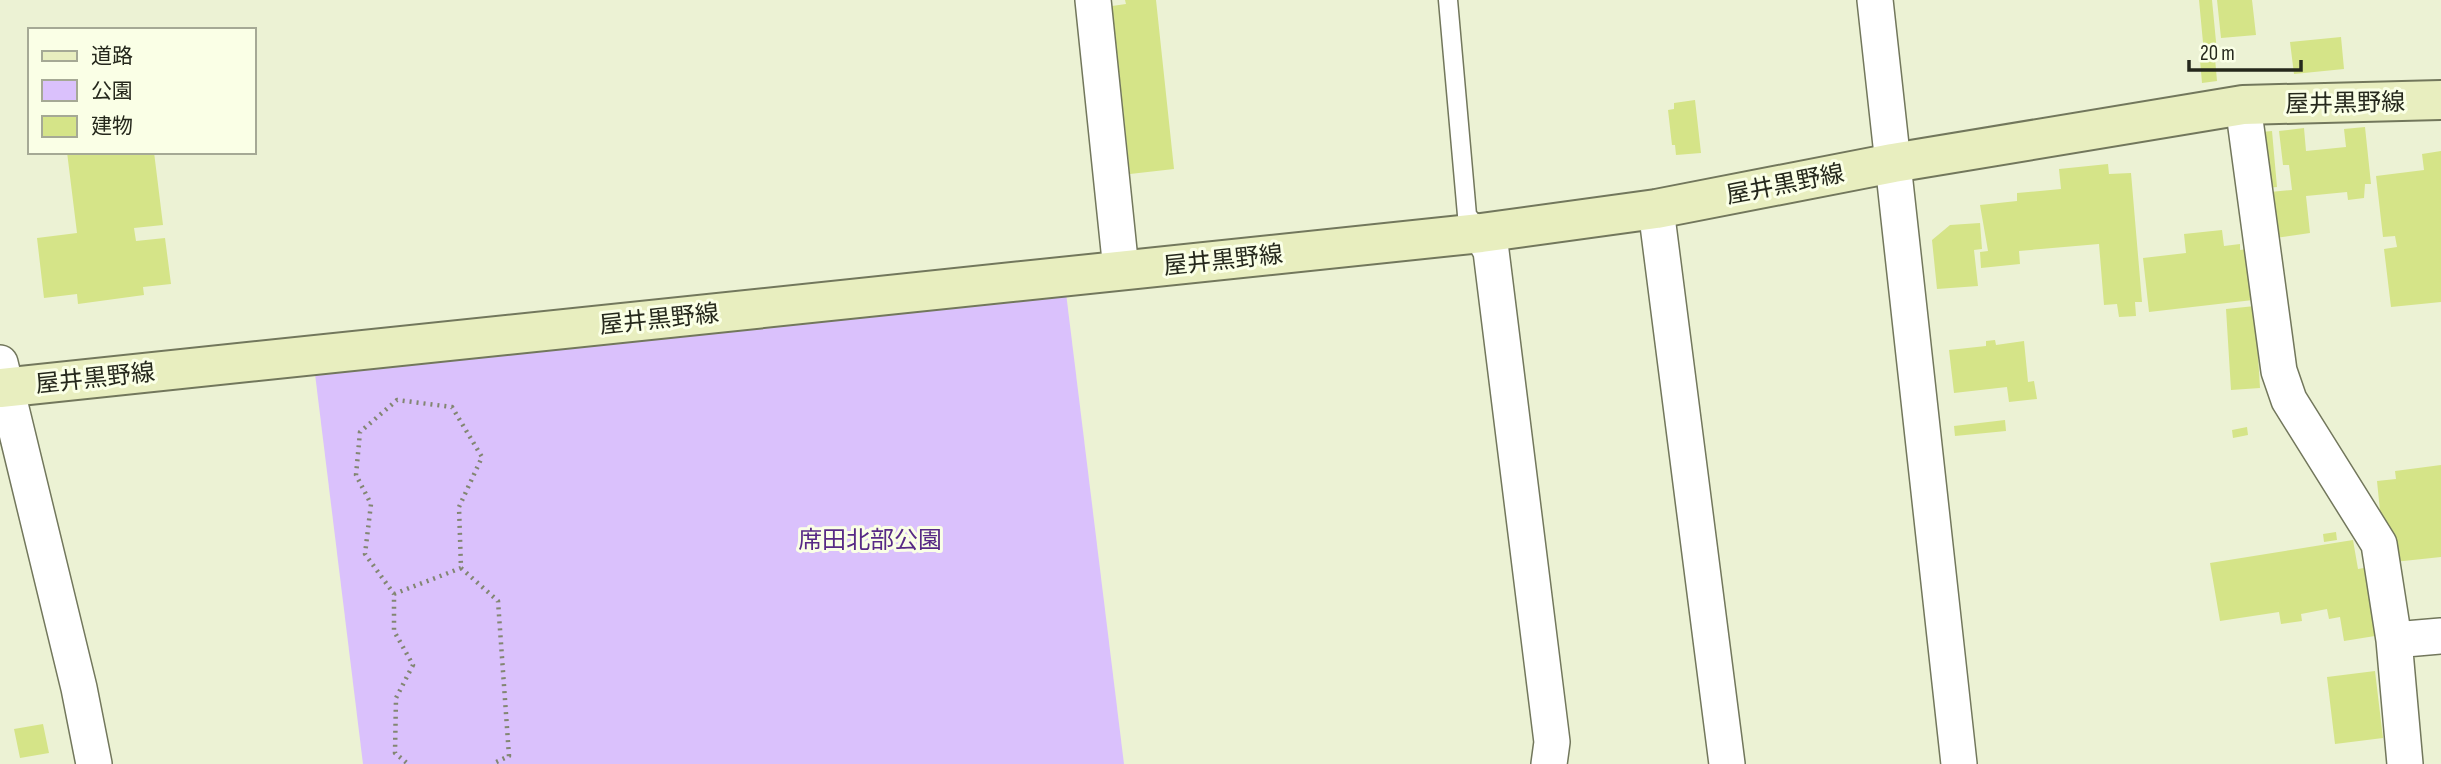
<svg xmlns="http://www.w3.org/2000/svg" width="2441" height="764" font-family="'Sofia Sans Condensed','Noto Sans JP',sans-serif">
<rect width="100%" height="100%" fill="#ecf2d4"/>
<path fill="#dac1fc" d="M1066,293L1124,764H363L315,374Z"/>
<path fill="#d5e488" d="M1125,0H1156L1174,169L1130,174L1112,6L1126,4Z
M2199,0H2212L2217,52L2204,53Z
M2217,0H2252L2256,35L2221,38Z
M2341,37L2344,69L2294,74L2290,42Z
M2215,58L2217,81L2202,83L2200,60Z
M1695,100L1701,153L1676,155L1675,145H1672L1668,110L1674,109V103Z
M2365,127L2371,184H2365L2364,198L2348,200L2347,192L2306,196L2310,233L2275,238L2270,192L2292,190L2289,165H2283L2279,131L2304,128L2306,151L2346,147L2344,129Z
M2272,131L2277,187L2267,188L2261,132Z
M2441,151V302L2391,307L2384,249L2397,247L2395,236L2383,237L2376,176L2424,170L2422,154Z
M67,152H154L163,225L134,228L136,241L165,238L171,284L143,287L144,295L78,304L77,294L44,298L37,238L77,233Z
M2108,164L2109,174L2131,173L2142,302H2135L2136,316L2119,317L2117,304L2104,305L2099,244L2019,251L2020,264L1981,268L1980,252L1988,251L1980,205L2017,201V193L2061,189L2059,169Z
M1980,223L1982,249L1974,250L1978,286L1937,289L1932,240L1950,225Z
M2222,230L2224,246L2240,244V250L2248,249L2253,300L2149,312L2143,258L2186,253L2184,234Z
M2255,306L2260,388L2231,390L2226,309Z
M1995,340L1996,345L2024,341L2028,382L2034,381L2037,399L2009,402L2007,387L1954,393L1949,350L1986,346V341Z
M2005,420L2006,431L1955,436L1954,426Z
M2247,427L2248,435L2233,438L2232,430Z
M2441,465V557L2394,562L2381,521L2377,481L2396,479L2395,471Z
M2336,532L2337,540L2324,542L2323,534Z
M2353,540L2358,569L2370,567L2380,629L2374,631L2375,636L2344,641L2340,617L2329,619L2327,609L2301,614L2302,621L2281,624L2279,612L2220,621L2210,563Z
M2375,671L2383,738L2335,744L2327,677Z
M43,724L49,753L20,758L14,729Z"/>
<g fill="none" stroke-linecap="round" stroke-linejoin="round">
<defs>
<path id="service" d="M1448,0L1467,215L1481,233"/>
<path id="minor" d="M1093,0L1121,270
M1875,0L1959,764
M2243,105L2279,371L2289,400L2379,544L2394,640L2405,764
M1656,209L1727,764
M1481,233L1491,251L1552,742L1549,764
M0,363L79,688L94,764
M2394,640L2441,636"/>
<path id="secondary" d="M0,388L1481,233L1656,209L1893,163L2243,105L2441,100"/>
</defs>
<use href="#service" stroke="#72775c" stroke-width="21"/>
<use href="#minor" stroke="#72775c" stroke-width="38"/>
<use href="#secondary" stroke="#72775c" stroke-width="42"/>
<path stroke="#828672" stroke-width="4.5" stroke-dasharray="2 5" stroke-linecap="butt" d="M461,568L498,601L509,756L492,764
M394,594L461,568L459,507L482,457L452,407L397,400L360,432L356,475L371,504L365,554L394,594V631L413,665L396,698L395,753L408,764"/>
<use href="#service" stroke="#fff" stroke-width="18"/>
<use href="#minor" stroke="#fff" stroke-width="35"/>
<use href="#secondary" stroke="#e8eebf" stroke-width="38"/>
</g>
<g text-anchor="middle" stroke-width="6" stroke-linejoin="round" paint-order="stroke">
<g font-size="24" fill="#25281c" stroke="#faffe6">
<text transform="translate(2345 103) rotate(-1)" y="8">屋井黒野線</text>
<text transform="translate(1785 184) rotate(-11)" y="8">屋井黒野線</text>
<text transform="translate(1223 260) rotate(-6)" y="8">屋井黒野線</text>
<text transform="translate(659 319) rotate(-6)" y="8">屋井黒野線</text>
<text transform="translate(95 378) rotate(-6)" y="8">屋井黒野線</text>
</g>
<g font-size="24" fill="#572985" stroke="#faffe6">
<text x="870" y="548">席田北部公園</text>
</g>
</g>
<rect x="28" y="28" width="228" height="126" fill="#faffe6" stroke="#a5a995" stroke-width="2"/>
<rect x="42" y="51" width="35" height="10" fill="#e8eebf" stroke="#a5a995" stroke-width="2"/>
<text x="91" y="63" font-size="21" fill="#25281c">道路</text>
<rect x="42" y="80" width="35" height="21" fill="#dac1fc" stroke="#a5a995" stroke-width="2"/>
<text x="91" y="98" font-size="21" fill="#25281c">公園</text>
<rect x="42" y="116" width="35" height="21" fill="#d5e488" stroke="#a5a995" stroke-width="2"/>
<text x="91" y="133" font-size="21" fill="#25281c">建物</text>
<path d="M2189 60v10h112v-10" fill="none" stroke="#25281c" stroke-width="3.5"/>
<text x="2200" y="60" font-size="21" fill="#25281c" stroke="#faffe6" stroke-width="5" paint-order="stroke">20 m</text>
</svg>
